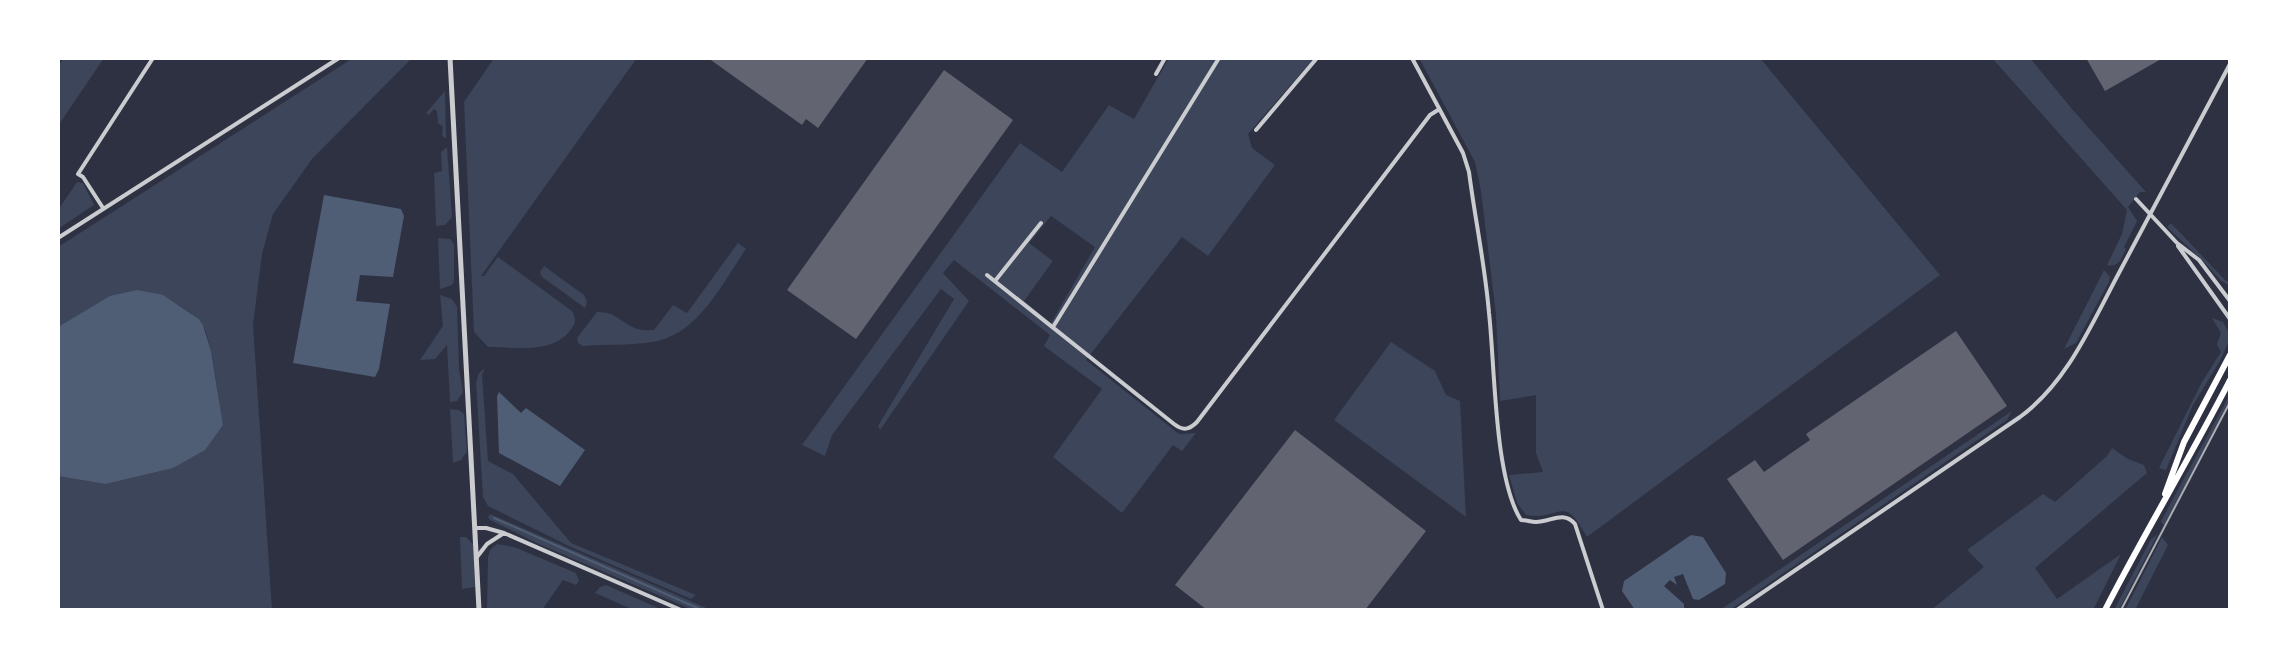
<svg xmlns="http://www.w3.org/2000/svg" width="2288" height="668" font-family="'PT Serif',serif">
<rect width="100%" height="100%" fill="#2d3142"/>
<path fill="#3c4559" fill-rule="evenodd" d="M65,58H104L58,126V65Z
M353,58H412L312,159L273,214L262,254L253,325L272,610H58V476L105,484L223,425C219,405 212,333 200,321C190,311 175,303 163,296L58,327V247Z
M494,58H637L481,276H484L498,257L572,311C576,318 576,322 572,328C554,355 515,347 488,347L474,332L464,102Z
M1169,58H1314L1248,134L1252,148L1275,165L1208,256L1182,237L1086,360L1179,434L1196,433L1182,451L1173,445L1122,513L1053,457L1102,389L1044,346L1050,335L954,260L943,273L969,301L880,430L878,426L954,299L941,289L832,435L825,456L802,445L1020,143L1062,172L1109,105L1134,119ZM1051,216L1095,247L1051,323L1024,301L1053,261L1029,243Z
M1419,58H1760L1940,275L1587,537C1562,492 1562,521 1526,515L1517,503L1509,475L1543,472L1536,453V395L1500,401L1496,315L1481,191L1475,162Z
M1992,58H2030L2072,109L2146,192H2140L2128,207L2137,221L2124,247L2126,249C2122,258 2119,268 2107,265L2122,234L2127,210Z
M445,91L446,138H444L442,134L443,127L438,123L437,111L434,109L429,115L426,113Z
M447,147L452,217L445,225L436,226L434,173L442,171L441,152Z
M77,182L83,183L94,205L58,229V210Z
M2171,223L2225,280L2230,282V286L2221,281L2204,262L2167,227Z
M438,238L450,239L454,244V281L452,285L440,289Z
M738,243L746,249C723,282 700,331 658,341C634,346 607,344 583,346L578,343L577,338L597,312C622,311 624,333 654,330L673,305L687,313Z
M544,266L584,295L587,302L585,308L542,277L540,272Z
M2104,270L2110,277L2109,282L2076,343L2064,349Z
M440,295L452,299L457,307L459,369L463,392L457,401L450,402L447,345L435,359L420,360L443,326Z
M2212,318L2223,322L2228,331L2229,341L2220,361L2193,405L2166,470L2159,468L2202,382L2221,352L2217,344L2221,333Z
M1391,342L1435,371L1446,395L1460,401L1466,517L1334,420Z
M485,368L482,375L488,461L513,474L571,543L696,595L691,599L571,547L488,506L483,497L476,383L479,373Z
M2230,394V400L2164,526L2161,521Z
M450,409L459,410L464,414L467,452L461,460L453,463Z
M2012,411L2007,420L1730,610H1720Z
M2112,448L2128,459L2144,465L2147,473L2035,568L2057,599L2121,554L2093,610H1931L1984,567L1967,550L2043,494L2055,502L2107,456Z
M490,514L711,610H693L541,545L490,520L488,517Z
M2158,534L2119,610H2114L2151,539Z
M460,537H466L473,544L475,587L462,589Z
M2162,537L2168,545L2135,610H2125Z
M497,544L514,547L576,573L579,581L576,585L563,580L542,610H487L488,557L490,550Z
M606,585L663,610H634L595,593L600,587Z"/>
<path fill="#4f5d75" d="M324,195L401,209L404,216L393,277L360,275L356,301L390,304L379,369L375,377L293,363Z
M137,290L163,295L199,319L203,325L211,351L223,425L205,450L173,468L105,484L58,476V327L110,296Z
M499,392L521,413L526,408L585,450L560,486L499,453L497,396Z
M1691,535L1703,537L1726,573L1725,584L1699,600L1693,599L1683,574L1674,577L1677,585L1670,580L1664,586L1684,604V610H1635L1622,591L1624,581Z"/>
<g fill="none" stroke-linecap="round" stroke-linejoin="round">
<path stroke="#4f5d75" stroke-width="2" d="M494,518L702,610"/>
</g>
<path fill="#626471" d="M708,58H868L818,128L806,119L802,125Z
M2086,58H2163L2105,91Z
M944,70L1013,120L856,339L787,290Z
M1956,331L2007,406L1783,560L1727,479L1755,460L1764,472L1810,440L1806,434Z
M1295,430L1426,531L1365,610H1207L1175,585Z"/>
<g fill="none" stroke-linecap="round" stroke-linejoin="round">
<path stroke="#caccd0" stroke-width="4" d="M1412,58L1463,153L1469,172C1475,219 1485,265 1489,313C1495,365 1494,478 1521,520C1526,520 1531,522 1536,522C1551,522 1563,510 1575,524L1603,610
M1156,74L1165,58
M1256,130L1317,58
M2136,199L2177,243L2199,260L2230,301
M103,208L83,177L78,174L153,58
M58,238L339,58
M2178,246L2230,319
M987,275L1174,424C1183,431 1189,430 1197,422L1430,115L1438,110
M995,281L1041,223
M1053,327L1219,58
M476,528H486L504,533L681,610
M477,557L487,544L504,533
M1737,610L2020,417C2068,382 2092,323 2120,271C2157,202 2194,133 2230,64"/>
<path stroke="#caccd0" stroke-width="5" d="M450,58L479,610"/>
<path stroke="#fff" stroke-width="6" d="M2165,494L2184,442L2230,355
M2105,610C2145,532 2190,458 2230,380"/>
<path stroke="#abadb3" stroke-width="2" d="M2121,610L2230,402"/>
</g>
<rect width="2288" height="668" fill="none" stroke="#ffffff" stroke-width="120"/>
</svg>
